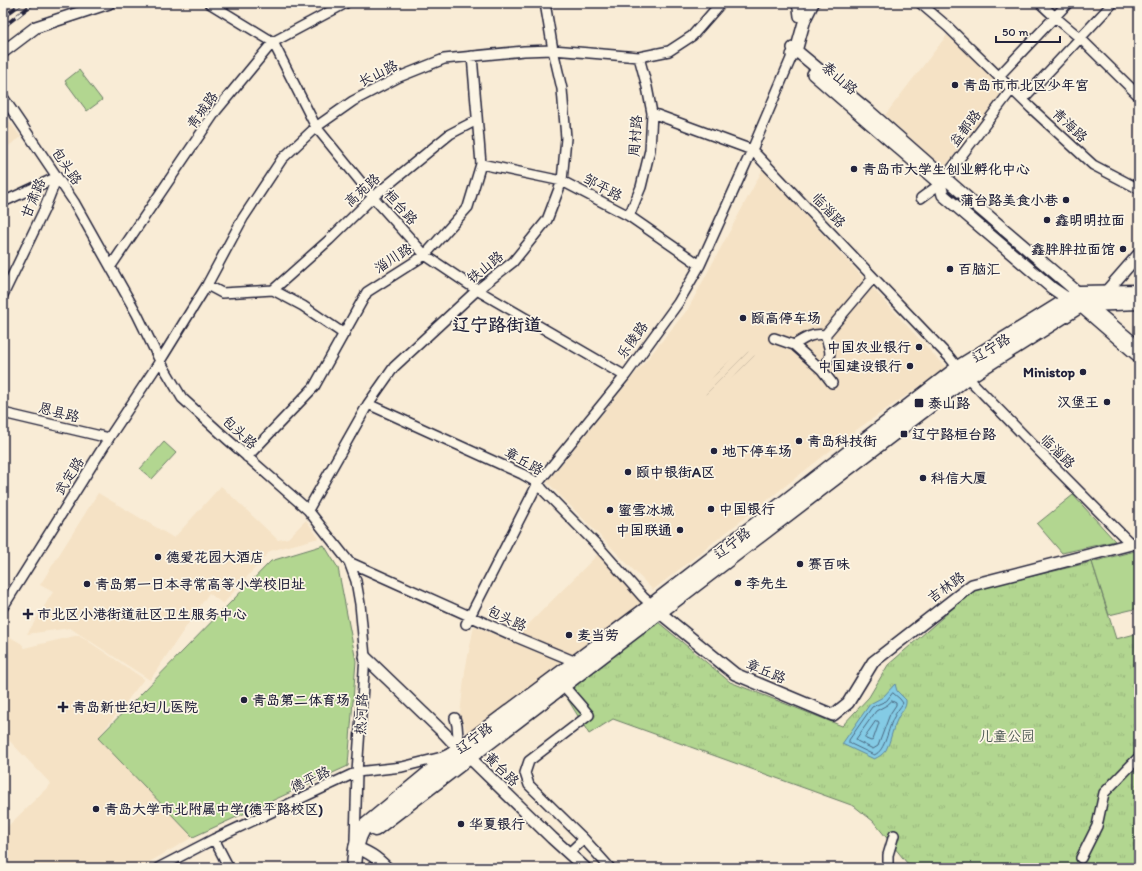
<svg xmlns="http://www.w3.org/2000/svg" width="1142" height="871" font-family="Itim,'LXGW WenKai TC',sans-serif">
<defs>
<pattern id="industrial-furrows" width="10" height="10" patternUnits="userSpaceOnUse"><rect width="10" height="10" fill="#f5e2c5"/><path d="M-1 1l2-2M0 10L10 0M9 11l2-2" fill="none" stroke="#d2c2aa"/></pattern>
<pattern id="park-tufts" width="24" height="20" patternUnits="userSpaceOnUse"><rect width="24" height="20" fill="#b2d690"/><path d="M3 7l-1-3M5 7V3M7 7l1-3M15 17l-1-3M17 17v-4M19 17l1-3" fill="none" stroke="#99b77d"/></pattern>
</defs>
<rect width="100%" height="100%" fill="#f9ecd6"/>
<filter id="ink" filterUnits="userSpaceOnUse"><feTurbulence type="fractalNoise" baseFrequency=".025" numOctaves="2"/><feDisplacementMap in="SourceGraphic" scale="8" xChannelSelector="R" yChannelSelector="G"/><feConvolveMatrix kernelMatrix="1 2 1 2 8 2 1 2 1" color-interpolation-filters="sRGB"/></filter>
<g filter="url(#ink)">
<path fill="#f5e2c5" d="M947,35L1005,89L944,168L885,115Z
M3,113L21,137L3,150Z
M763,169L946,368L859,428L653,590L547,482L688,309Z
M221,486L278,540L288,538L306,520L319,538L270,551L223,604L209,593L150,680L70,628L27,634L53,592L40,585L98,493L174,538Z
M598,554L644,604L577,659L520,633Z
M474,626L563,663L468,735L460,714L465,671Z
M3,633L22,644L24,648L79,635L144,679L98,738L193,837L139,868H3V866L10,859L3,853V831L51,784L3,734Z"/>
<path fill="url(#industrial-furrows)" d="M750,351L756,357L708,398L704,392L710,381L718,371L733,358Z"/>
<path fill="url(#park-tufts)" stroke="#6a7c66" d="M1092,562L1116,639L1139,633V868H927L907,863L873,821L854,806L613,719L589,734L559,685L652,617L730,682L842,726L869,697L888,665L974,590Z"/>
<path fill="#b2d690" stroke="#6a7c66" d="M79,70L102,100L87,111L65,81Z
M164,442L176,453L152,479L140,469Z
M1073,495L1115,541L1062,553L1037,524Z
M324,545L338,568L356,661L348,766L193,837L98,738L271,561Z
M1139,550V608L1109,615L1092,562Z"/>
<path fill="#84cbe5" stroke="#5d87a1" d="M895,684L897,691L906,700C907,709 900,712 897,720C892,729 891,741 886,750C883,754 879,757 874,759L842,744L870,704L883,697Z"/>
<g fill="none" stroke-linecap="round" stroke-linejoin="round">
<path stroke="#49667f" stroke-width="1" d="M893,693L900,699L903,703C900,708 896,712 894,717C888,727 886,751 874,755L849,743V740L872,707L886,701Z
M892,701L896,703V705L890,714L878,746L873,749L857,741L856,739L876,711L887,705Z
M876,721H878L879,723L873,740L871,741L866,739L865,737Z"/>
<defs>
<path id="minor" d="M209,3L273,42L316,127L373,197L425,255L477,290L625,376
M920,3L948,27L1031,108L1093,165L1139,189
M1040,3L1055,17L1080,38L1139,96
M999,76L1068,3
M3,97L74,202L137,314L160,361L182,398L227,439L308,510L349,562L516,637L576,662
M1023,99L1113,3
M652,113L752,150L950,358L958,368
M481,164L562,181L629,216L700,265
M921,198L940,184L1012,89
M3,202L57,177
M629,216L641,187L650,150L652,113L647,87L639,57
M111,266L216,111L273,42L346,3
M207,285L222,293L273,290L303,306L344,334
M273,290L329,240L373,197L450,134L477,120
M3,295L44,210L57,177
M1089,304L1139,346
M1079,306L1139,358
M825,335L873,278
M774,338L794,345L822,370L832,383
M794,345C805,338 812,333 825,335C831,352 833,355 822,370
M967,377L1038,450L1131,544
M368,404L522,474L538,483L543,490L598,546L643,597L652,605
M3,413L109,438
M247,457L314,387L367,292L425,255L468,207L481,164L472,56
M308,510L368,404L394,367L477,290L513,262L547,220L562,181L566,138L562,89L553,50L545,3
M349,562L356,581L360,604L365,657L357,772L355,840
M3,607L109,438L160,361L207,285L243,218L282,159L316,127L353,101L399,77L444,59L524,51L553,50L639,57L669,51L692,36L721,3
M466,624L538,483L625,376L678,303L700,265L752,150L792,56
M563,685L589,715L529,761L525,773L529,785L584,839L610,868
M214,839L229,868
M569,853L584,839
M1081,858L1097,826L1104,793L1139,757
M158,868L214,839L357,772L402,767L442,757L459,749L457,725L455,718
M888,868V855L894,835"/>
<path id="tertiary" d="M797,3L799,8L800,16
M793,48L870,112L979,208L1068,284L1084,298
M3,52L36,27L109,3
M792,55L796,51L805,19L813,3
M813,74L940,184L943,195L1052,288L1074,303
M1102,295L1105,293L1139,254
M659,612L735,674L833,715L848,703L873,662L972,585L1139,542
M365,657L445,734L459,749L469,757L552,838L585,868
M355,847C370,853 376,857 387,868"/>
<path id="primary" d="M375,829L967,377L1079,306L1089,304L1139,302
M354,868C355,852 356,841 364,827L445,760L652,605L958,368L1079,293L1139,292"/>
</defs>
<use href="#minor" stroke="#22223b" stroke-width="12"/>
<use href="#tertiary" stroke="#22223b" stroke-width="14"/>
<use href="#primary" stroke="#22223b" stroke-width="17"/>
<use href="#minor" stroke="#fcf5e5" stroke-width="9"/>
<use href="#tertiary" stroke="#fcf5e5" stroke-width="11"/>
<use href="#primary" stroke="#fcf5e5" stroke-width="14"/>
<defs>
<path id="rail" d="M3,17L22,3
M3,27L34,3"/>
</defs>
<use href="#rail" stroke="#22223b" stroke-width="4"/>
<use href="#rail" stroke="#fcf5e5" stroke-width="2.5" stroke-dasharray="8" stroke-linecap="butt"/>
</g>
</g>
<g fill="#22223b" stroke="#fcf5e5" stroke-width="1.5">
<circle cx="955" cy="85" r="4"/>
<circle cx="854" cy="169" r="4"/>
<circle cx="1066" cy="200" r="4"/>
<circle cx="1047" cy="220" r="4"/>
<circle cx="1123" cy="249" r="4"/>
<circle cx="950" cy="269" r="4"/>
<circle cx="743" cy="318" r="4"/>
<circle cx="919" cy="347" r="4"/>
<circle cx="910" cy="366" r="4"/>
<circle cx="1083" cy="372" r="4"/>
<circle cx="1107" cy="402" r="4"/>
<rect x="914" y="398" width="10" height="10" rx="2"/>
<rect x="900" y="430" width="8" height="8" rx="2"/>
<circle cx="799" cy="441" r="4"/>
<circle cx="714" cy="451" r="4"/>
<circle cx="628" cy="472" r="4"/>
<circle cx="923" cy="478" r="4"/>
<circle cx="711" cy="509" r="4"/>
<circle cx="610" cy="510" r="4"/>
<circle cx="680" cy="530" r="4"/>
<circle cx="158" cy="557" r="4"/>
<circle cx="800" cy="564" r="4"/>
<circle cx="738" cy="583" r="4"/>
<circle cx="87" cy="584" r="4"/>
<path d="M26 608h4v4h4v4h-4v4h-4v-4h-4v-4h4z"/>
<circle cx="569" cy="635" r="4"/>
<circle cx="244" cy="700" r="4"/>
<path d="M61 701h4v4h4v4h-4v4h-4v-4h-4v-4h4z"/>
<circle cx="96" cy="809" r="4"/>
<circle cx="461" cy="824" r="4"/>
</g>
<g text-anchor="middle" stroke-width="3.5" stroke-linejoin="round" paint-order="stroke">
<g font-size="14" fill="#22223b" stroke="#fcf5e5">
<text transform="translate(378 73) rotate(-26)" y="5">长山路</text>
<text transform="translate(840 78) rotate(41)" y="5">泰山路</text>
<text transform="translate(202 110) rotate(-54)" y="5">青城路</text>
<text transform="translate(1070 125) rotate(43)" y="5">青海路</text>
<text transform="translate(965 128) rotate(-53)" y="5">益都路</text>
<text transform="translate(635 136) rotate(-86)" y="5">周村路</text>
<text transform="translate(67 166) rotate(56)" y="5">包头路</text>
<text transform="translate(603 187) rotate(28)" y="5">邹平路</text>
<text transform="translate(362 190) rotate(-42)" y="5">高苑路</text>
<text transform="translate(33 198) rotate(-68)" y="5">甘肃路</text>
<text transform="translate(401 207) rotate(48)" y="5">桓台路</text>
<text transform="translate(829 210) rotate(47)" y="5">临淄路</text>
<text transform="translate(393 258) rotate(-33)" y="5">淄川路</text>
<text transform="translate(485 267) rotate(-39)" y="5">铁山路</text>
<text transform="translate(632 340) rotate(-54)" y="5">乐陵路</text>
<text transform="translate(991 348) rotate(-32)" y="5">辽宁路</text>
<text transform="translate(59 412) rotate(14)" y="5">恩县路</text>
<text transform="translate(240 432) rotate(42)" y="5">包头路</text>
<text transform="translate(1058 451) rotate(45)" y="5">临淄路</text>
<text transform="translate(524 461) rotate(29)" y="5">章丘路</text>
<text transform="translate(69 476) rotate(-58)" y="5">武定路</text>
<text transform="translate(732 543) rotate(-38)" y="5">辽宁路</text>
<text transform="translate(946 587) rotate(-35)" y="5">吉林路</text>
<text transform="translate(507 618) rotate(24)" y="5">包头路</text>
<text transform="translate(766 671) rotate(22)" y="5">章丘路</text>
<text transform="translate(361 714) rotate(-87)" y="5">热河路</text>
<text transform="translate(474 738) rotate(-37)" y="5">辽宁路</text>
<text transform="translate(502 769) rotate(44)" y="5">黄台路</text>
<text transform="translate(310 779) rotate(-25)" y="5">德平路</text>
</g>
<g font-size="14" font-weight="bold" fill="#22223b" stroke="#fcf5e5" text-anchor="start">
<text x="963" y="90">青岛市市北区少年宫</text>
<text x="862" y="174">青岛市大学生创业孵化中心</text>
<text x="1058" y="205" text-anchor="end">蒲台路美食小巷</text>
<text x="1055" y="225">鑫明明拉面</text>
<text x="1115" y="254" text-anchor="end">鑫胖胖拉面馆</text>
<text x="958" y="274">百脑汇</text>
<text x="751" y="323">颐高停车场</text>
<text x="911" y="352" text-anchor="end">中国农业银行</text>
<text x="902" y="371" text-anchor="end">中国建设银行</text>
<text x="1075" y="377" text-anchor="end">Ministop</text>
<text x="1099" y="407" text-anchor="end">汉堡王</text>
<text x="928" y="408">泰山路</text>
<text x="912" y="439">辽宁路桓台路</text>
<text x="807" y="446">青岛科技街</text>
<text x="722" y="456">地下停车场</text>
<text x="636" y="477">颐中银街A区</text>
<text x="931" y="483">科信大厦</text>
<text x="719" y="514">中国银行</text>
<text x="618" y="515">蜜雪冰城</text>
<text x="672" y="535" text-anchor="end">中国联通</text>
<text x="166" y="562">德爱花园大酒店</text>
<text x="808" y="569">赛百味</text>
<text x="746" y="588">李先生</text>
<text x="95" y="589">青岛第一日本寻常高等小学校旧址</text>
<text x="37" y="619">市北区小港街道社区卫生服务中心</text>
<text x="577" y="640">麦当劳</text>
<text x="252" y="705">青岛第二体育场</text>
<text x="72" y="712">青岛新世纪妇儿医院</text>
<text x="104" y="814">青岛大学市北附属中学(德平路校区)</text>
<text x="469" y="829">华夏银行</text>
</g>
<g font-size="14" fill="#4d5854" stroke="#fcf5e5">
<text x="1007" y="741">儿童公园</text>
</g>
<g font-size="18" font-weight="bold" fill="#22223b" stroke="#fcf5e5">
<text x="497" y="331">辽宁路街道</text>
</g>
</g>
<rect width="1142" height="871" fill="none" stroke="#fcf5e5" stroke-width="16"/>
<rect x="8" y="8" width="1126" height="855" fill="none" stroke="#22223b" stroke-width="1.5" filter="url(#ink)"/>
<path d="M996 36v6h64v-6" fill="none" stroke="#22223b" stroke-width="2"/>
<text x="1002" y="36" font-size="12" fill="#22223b" stroke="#fcf5e5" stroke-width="3" paint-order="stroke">50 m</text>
</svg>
